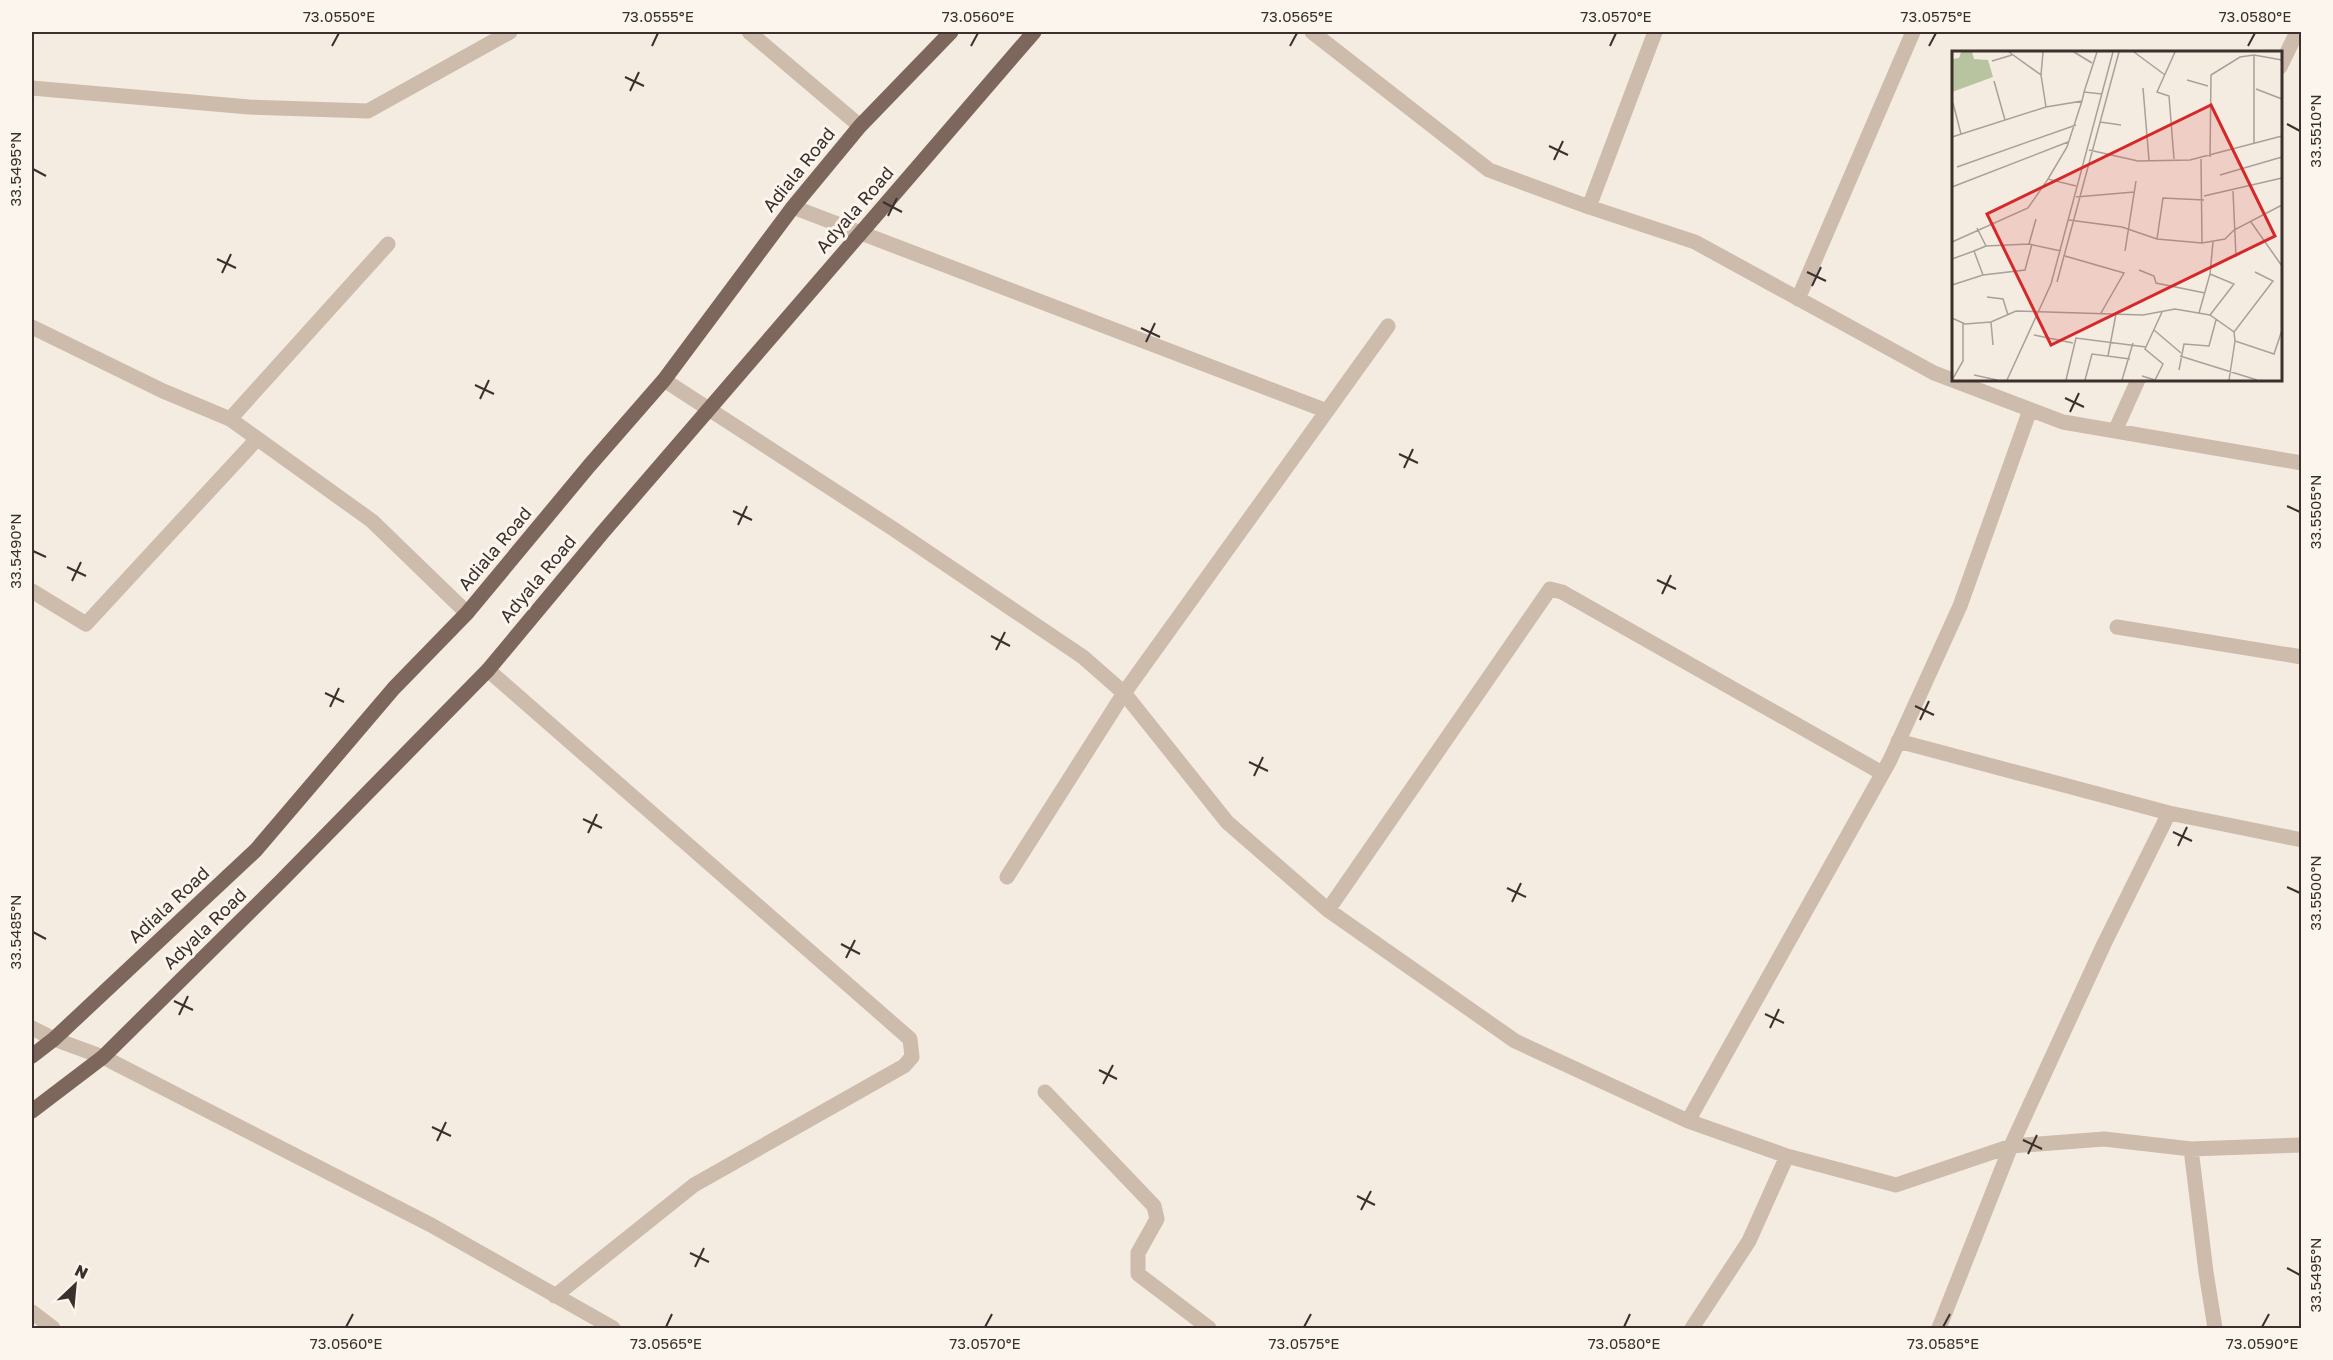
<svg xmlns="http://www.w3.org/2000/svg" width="2333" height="1360" font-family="'Golos Text',sans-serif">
<rect width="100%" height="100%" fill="#f4ebe1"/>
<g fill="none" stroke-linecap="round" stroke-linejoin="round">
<path stroke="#cdbbac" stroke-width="15" d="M749,32L860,126
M1312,32L1489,170L1589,207L1695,242L1934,373L2063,422L2302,463
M2280,67L2297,32
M32,88L249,107L368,111L510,32
M793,207L1327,411
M1589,207L1655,32
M1798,299L1913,32
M32,327L163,391L230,419L372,521L467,613
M664,380L892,528L1083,657L1124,693L1227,822L1328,910L1515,1041L1688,1121L1787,1156L1896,1185L2011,1146L2104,1139L2191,1149L2302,1145
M230,419L388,244
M2115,431L2138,380
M32,591L86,624L257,439
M2117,627L2302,657
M488,670L910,1039L912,1057L904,1066L694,1185L555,1296
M1898,741L2169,813L2302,840
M1007,877L1124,693L1388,326
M1328,910L1550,589L1562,592L1882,773
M32,1028L54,1039L103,1057L431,1225L613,1328
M1045,1092L1154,1206L1157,1219L1138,1253V1274L1209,1328
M1688,1121L1890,760L1960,606L2030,410
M2191,1149L2206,1272L2215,1328
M32,1312L53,1328
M1692,1328L1749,1241L1787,1156
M1939,1328L2011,1146L2104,944L2169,813"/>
<path stroke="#7d675c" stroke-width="15" d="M32,1056L54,1039L256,850L394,688L467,613L589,466L664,380L793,207L860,126L951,32
M32,1111L103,1057L281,881L488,670L603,532L1034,32"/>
</g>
<path fill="none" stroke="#3b302b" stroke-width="2" d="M332,46L339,33M652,46L658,33M971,46L978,33M1290,46L1297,33M1610,46L1616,33M1929,46L1936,33M2248,46L2255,33M625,77L644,86M630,91L639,72M2287,124L2300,131M1549,146L1568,155M1554,160L1563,141M33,169L46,176M883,202L902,212M888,216L897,198M217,259L236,268M1807,272L1826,281M222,273L231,254M1812,286L1821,267M1141,328L1160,337M1146,342L1155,323M475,385L494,394M2065,398L2084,407M480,399L489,380M2070,412L2079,393M1399,454L1418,463M1404,468L1413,449M2287,506L2300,512M733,511L752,520M738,525L747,506M33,551L46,557M67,567L86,576M1657,580L1676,589M72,581L81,562M1662,594L1671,575M991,636L1010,646M996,650L1005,632M325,693L344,702M1915,706L1934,715M330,707L339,688M1920,720L1929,701M1249,762L1268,771M1254,776L1263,757M583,819L602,828M2173,832L2192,841M588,833L597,814M2178,846L2187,827M2287,887L2300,893M1507,888L1526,897M1512,902L1521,883M33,932L46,939M841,944L860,954M846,958L855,940M174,1001L193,1010M1765,1014L1784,1023M179,1015L188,996M1770,1028L1779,1009M1099,1070L1117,1079M1103,1084L1113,1065M432,1127L451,1136M2023,1140L2042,1149M437,1141L446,1122M2028,1154L2037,1135M1357,1196L1375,1205M1361,1210L1371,1191M690,1253L709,1262M695,1267L704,1248M2287,1268L2300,1275M346,1327L353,1314M666,1327L672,1314M985,1327L992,1314M1304,1327L1311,1314M1624,1327L1630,1314M1943,1327L1950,1314M2262,1327L2269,1314"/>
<g text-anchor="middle" stroke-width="6" stroke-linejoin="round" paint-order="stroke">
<g font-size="18" fill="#3b302b" stroke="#fbf5ee">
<text transform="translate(799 170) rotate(-51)" y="6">Adiala Road</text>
<text transform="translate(855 210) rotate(-49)" y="6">Adyala Road</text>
<text transform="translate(495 549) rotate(-50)" y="6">Adiala Road</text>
<text transform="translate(538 579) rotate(-50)" y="6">Adyala Road</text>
<text transform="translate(169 905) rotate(-43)" y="6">Adiala Road</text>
<text transform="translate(205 929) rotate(-44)" y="6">Adyala Road</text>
</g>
</g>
<g transform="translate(1952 51)">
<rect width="330" height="330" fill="#f4ebe1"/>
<path d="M9,1H20L22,8L36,9L41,26L0,41V8L7,7Z" fill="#b8c4a0"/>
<path fill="none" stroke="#aaa098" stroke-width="1.5" d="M57,1L89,24L94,56M122,1L140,12M182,1L213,24M40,10L60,4M89,24L91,1M235,29L256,35M42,30L53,69M191,37L197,109M304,38L330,48M132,41L145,1M1,52L9,83M148,71L169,74M0,86L94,56L130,50L132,41L150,43M302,93V4M137,99L186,110L238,109L330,85M258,106L259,24L288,6L302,4L330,9M222,108L217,45L205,41L223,1M249,108L250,192M5,116L124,74M268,124L330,106M96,128L115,96L130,50M0,136L116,91M281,140L284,206M252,145L330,127M124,146L182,141M117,169L170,176L205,188L250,192L273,188L282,179L330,154M299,171L330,215M25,177L34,195L77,193L109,200M205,188L211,147L252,149M0,191L76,157L96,128L124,135M77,193L84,168M173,200L184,130M113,205L172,222L149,262M0,208L22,200M187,219L202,225L204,232L253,242M258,223L282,233L258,264M31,224L22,200L34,195M105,231L167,1M0,234L31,224L73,219L80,193M35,246L51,248L56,264M247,262L258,223L261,191M0,267L13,273L39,271L64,260L191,264L223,258L258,264L282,281L283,290L322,303L330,279M39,271L41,294M202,279L229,302M282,281L321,230L303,221M82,284L121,292M156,305L164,263M228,305L305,329M227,319L232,293L257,295L264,269M22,324L45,329M190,325L203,329L211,313L193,298L210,261M0,329L11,310V271M55,329L99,233L161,1M114,329L124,287L194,296M133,329L140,303L178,308M170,329L181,292M277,329L283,290"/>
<path fill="#d62828" fill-opacity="0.15" stroke="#d62828" stroke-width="3" d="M259,54L323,185L99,294L35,163Z"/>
<rect width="330" height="330" fill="none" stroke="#3b302b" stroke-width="3"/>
</g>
<rect width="2333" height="1360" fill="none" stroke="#fbf5ee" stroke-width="66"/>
<g transform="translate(75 1285) rotate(26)" stroke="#fbf5ee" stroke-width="4.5" paint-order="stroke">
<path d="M0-4.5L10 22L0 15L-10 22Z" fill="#3b302b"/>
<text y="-9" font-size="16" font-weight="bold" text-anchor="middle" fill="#3b302b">N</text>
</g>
<rect x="33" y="33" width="2267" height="1294" fill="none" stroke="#3b302b" stroke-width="2"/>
<g font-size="15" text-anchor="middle" fill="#3b302b">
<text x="339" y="22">73.0550°E</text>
<text x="658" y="22">73.0555°E</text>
<text x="978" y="22">73.0560°E</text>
<text x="1297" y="22">73.0565°E</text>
<text x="1616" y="22">73.0570°E</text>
<text x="1936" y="22">73.0575°E</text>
<text x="2255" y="22">73.0580°E</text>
<text transform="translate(2316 131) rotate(-90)" y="5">33.5510°N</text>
<text transform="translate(16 169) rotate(-90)" y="5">33.5495°N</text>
<text transform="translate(2316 512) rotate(-90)" y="5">33.5505°N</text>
<text transform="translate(16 551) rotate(-90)" y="5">33.5490°N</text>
<text transform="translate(2316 893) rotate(-90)" y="5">33.5500°N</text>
<text transform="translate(16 932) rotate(-90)" y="5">33.5485°N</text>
<text transform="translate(2316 1275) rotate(-90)" y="5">33.5495°N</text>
<text x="346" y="1349">73.0560°E</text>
<text x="666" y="1349">73.0565°E</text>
<text x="985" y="1349">73.0570°E</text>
<text x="1304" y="1349">73.0575°E</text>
<text x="1624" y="1349">73.0580°E</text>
<text x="1943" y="1349">73.0585°E</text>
<text x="2262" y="1349">73.0590°E</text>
</g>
</svg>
